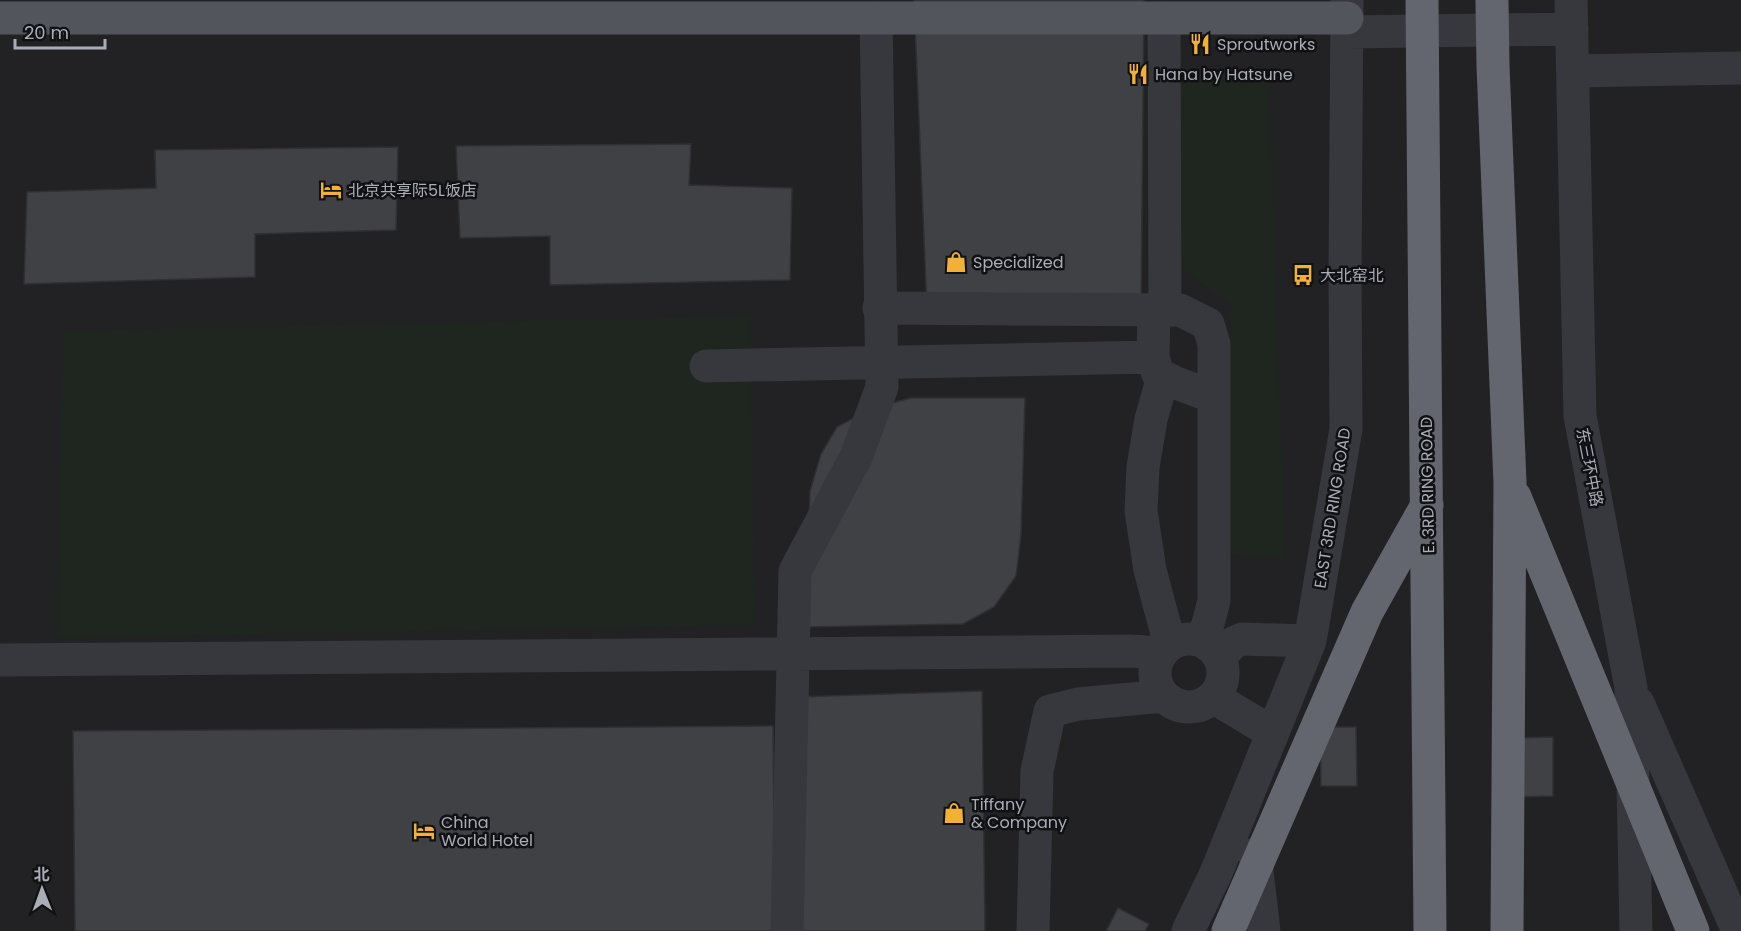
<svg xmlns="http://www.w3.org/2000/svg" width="1741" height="931" font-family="Poppins,'Noto Sans SC',sans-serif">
<rect width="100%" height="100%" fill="#161618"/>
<path fill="#222225" d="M0,0H1741V931H0Z"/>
<path fill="#1e261f" d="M1269,70L1285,557L1231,555V305L1180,267L1178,73Z
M751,316L754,625L56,638L64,331Z"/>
<path fill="#404145" stroke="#303034" stroke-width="1.5" d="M914,0H1144L1141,311L927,310Z
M691,144L689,185L792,188L790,280L550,285V236L460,238L456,146Z
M398,147L396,230L255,234V277L24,284L27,192L156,188L155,150Z
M911,398H1025L1021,535L1016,576L994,607L963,624L806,627L810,491L821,454L837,427L872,408Z
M982,691L985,931H798L795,697Z
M773,726L775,931H75L73,731Z
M1320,727H1356L1357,786H1321Z
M1553,737V796L1517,797L1516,738Z
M1118,908L1149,924L1145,931H1106Z"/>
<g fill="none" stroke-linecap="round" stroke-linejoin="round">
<path stroke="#37383d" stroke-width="33" d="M1571,0L1580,416L1631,688L1636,931
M1164,18L1165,310
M1347,32L1572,29
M1573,71L1741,68
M879,308L1180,310L1208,324L1214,344V601L1203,642
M1154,310L1153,357L1158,374L1176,383L1214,397
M706,366L1153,357
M1163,377L1151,419L1143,467L1141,511L1150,570L1170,645
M1155 673a34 34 0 1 1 68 0a34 34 0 1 1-68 0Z
M1219,657L1233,643L1242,639L1310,641
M0,660L1130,651L1162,653
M1213,697L1273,733
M1638,703L1738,931
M1255,854L1264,931
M787,931L795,571L856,457L882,387L876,18
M1033,931L1037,771L1050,711L1078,704L1164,696
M1188,931L1216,873L1310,641L1346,429L1345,274L1347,0"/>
<path stroke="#53555c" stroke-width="33" d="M0,18H1347"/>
<path stroke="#63666e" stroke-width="33" d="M1422,0L1430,931
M1492,0L1493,66L1510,483L1507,931
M1515,497L1693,931
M1228,931L1367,612L1427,505"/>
</g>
<defs>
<symbol id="restaurant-bare" viewBox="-9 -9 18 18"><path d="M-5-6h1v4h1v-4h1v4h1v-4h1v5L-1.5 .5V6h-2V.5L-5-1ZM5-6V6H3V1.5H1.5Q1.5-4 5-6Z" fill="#f2b134" stroke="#111113" stroke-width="2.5" paint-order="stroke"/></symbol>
<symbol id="hotel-bare" viewBox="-9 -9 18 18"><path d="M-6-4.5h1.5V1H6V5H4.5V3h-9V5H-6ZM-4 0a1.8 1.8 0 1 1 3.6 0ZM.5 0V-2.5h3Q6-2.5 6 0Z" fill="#f2b134" stroke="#111113" stroke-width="2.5" paint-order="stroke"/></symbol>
<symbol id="shop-bare" viewBox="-9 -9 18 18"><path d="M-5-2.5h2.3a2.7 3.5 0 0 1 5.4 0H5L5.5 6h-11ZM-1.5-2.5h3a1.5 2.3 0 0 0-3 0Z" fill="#f2b134" stroke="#111113" stroke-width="2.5" paint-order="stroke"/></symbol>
<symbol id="bus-bare" viewBox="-9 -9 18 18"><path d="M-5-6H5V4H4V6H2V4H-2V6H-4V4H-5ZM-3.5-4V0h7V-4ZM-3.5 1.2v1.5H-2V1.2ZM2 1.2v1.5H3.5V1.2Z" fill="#f2b134" stroke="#111113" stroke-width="2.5" paint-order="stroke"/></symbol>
</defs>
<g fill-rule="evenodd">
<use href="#restaurant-bare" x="1185" y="29" width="30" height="30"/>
<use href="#restaurant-bare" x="1123" y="59" width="30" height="30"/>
<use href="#hotel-bare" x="316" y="175" width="30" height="30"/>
<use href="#shop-bare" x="941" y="247" width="30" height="30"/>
<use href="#bus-bare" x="1288" y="260" width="30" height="30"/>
<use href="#shop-bare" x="939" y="798" width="30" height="30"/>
<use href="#hotel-bare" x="409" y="816" width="30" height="30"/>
</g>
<g text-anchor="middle" stroke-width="5" stroke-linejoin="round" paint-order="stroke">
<g font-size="16" fill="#a8adb8" stroke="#111113" text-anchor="start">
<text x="1217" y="50">Sproutworks</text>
<text x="1155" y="80">Hana by Hatsune</text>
<text x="348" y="196">北京共享际5L饭店</text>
<text x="973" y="268">Specialized</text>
<text x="1320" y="281">大北窑北</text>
<text x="971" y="810">Tiffany<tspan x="971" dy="18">&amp; Company</tspan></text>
<text x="441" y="828">China<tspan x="441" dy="18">World Hotel</tspan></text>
</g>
<g font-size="16" fill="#a8adb8" stroke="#111113">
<text transform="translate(1590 467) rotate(79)" y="6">东三环中路</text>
<text transform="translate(1427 485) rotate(-91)" y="6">E. 3RD RING ROAD</text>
<text transform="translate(1332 508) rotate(-81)" y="6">EAST 3RD RING ROAD</text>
</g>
</g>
<g transform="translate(42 889) rotate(359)" stroke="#111113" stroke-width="4.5" paint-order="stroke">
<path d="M0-4.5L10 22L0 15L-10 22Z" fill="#a8adb8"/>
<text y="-9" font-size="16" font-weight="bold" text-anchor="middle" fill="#a8adb8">北</text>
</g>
<path d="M15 39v9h90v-9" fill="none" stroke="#a8adb8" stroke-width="3"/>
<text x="24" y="39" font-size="18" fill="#a8adb8" stroke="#111113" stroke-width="4.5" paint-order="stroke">20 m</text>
</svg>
